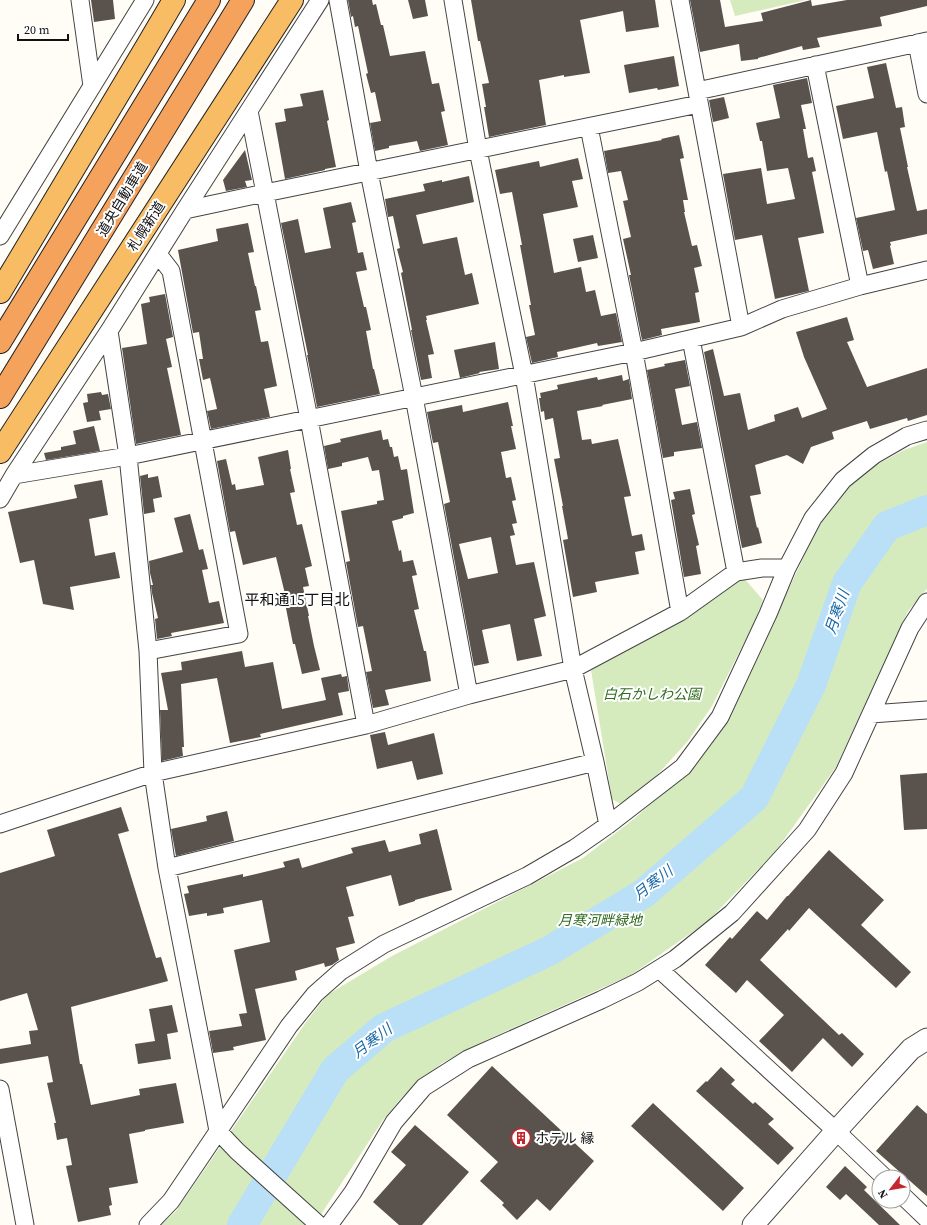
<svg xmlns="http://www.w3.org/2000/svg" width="927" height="1225" font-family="'Source Serif 4','Noto Sans JP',serif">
<rect width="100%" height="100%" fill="#fffdf5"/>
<path fill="#d5ebbd" d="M730,0H806L735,16Z
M927,442V589L908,611L836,767L775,852L708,921L631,975L495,1036L442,1063L402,1097L383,1120L314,1225H161L176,1211L304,1025L327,995L392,956L583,858L634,819L688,770L747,678L814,535L831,507L851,485L876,465L904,450Z
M743,577L763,600L753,625L712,706L688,741L657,775L623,805L612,799L591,670L593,663Z"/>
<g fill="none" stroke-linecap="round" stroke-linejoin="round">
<path stroke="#b9e0f7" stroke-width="30" d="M242,1225L335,1070L384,1028L549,951L643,894L754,798L811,685L847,583L887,526L927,510"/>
</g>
<path fill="#5a524d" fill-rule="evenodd" d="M91,0H113L115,19L94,22Z
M348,0H372L373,5L376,4L381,25H383L390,56L425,51L432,84L439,83L445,111L441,112L448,145L420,151L417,141L389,146V148L375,151L370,123L381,121L375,92L371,93L366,74L368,73L358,26L355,27L353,16L351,17Z
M408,0H425L428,16L413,19Z
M471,0H655L659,27L626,32L623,11L580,20L590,73L564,77V75L539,80L546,125L489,137L484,107H486L482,84L489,83L480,41H478Z
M690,0H720L725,27L763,21L761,13L811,0L812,6L847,0H927V6L880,17L882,26L817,38L820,47L803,50L802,46L758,58V59L741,61L739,44L700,52Z
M674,56L679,86L658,90L657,88L629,93L624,65Z
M886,63L896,108L902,107L905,127L900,128L908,167H907L917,211L927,209V234L890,242L891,245L890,246L894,264L873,269L868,250L863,251L856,218L895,210L887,171L885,172L877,132L843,139L836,106L874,98L867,67Z
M807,78L812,103L801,105L806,129H803L808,158L813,157L816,171L812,172L824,233L798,238L809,291L775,299L762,235L735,240L723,174L761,168L767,204L795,199L788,168L767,171L762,141H760L756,123L780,118L773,85Z
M323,90L329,120L327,121L336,167L325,169V170L285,179L275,123L286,121L284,109L303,106L300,94Z
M724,97L729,118L713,122L709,100Z
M679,135L684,158L680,159L688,200H683L685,212H684L692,246L697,245L702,266L694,268L699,292L695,293L700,322L661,329L662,335L642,340L629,275H631L623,239L631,237L623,201L628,200L621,171L608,173L604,151L662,140L661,139Z
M245,150L252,180L245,181L247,187L226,191L223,180Z
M578,158L583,179L572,181L578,207L543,214L554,273L581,267L586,292L595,290L601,316L616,313L622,342L598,346L597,343L557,352L558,357L532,363L526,337L535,335L529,305H531L520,245H522L512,192L500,194L495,170L539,161L540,167Z
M469,176L474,202L416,215L423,244L457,237L465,275L472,273L479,304L426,316L427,320H426L434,354L428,355L432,378L421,380L411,330H412L401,273L403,272L397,249L400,248L393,216L388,217L385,199L425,191L423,184L442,180V182Z
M351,202L356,222L352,223L358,253L363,252L367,270L356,272L364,307H366L371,330L366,331L373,369H374L380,394L317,407L307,355H308L281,223L298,219L305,253L331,248L323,208Z
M248,223L254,252L248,253L255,286H256L261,310L255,311L261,342L268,341L277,386L264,389L270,417L211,429L207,411L217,409L210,378L203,380L199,359H203L199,332L193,333L178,250L218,241L216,229Z
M593,235L598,258L578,262L573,239Z
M165,294L173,337L166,339L172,367L167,368L181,435L136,444L122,348L147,344L141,304L150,302L149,297Z
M847,317L854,340L847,342L867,387L927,368V415L908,421L907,418L870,429L867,421L832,432L834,439L811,447L803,464L787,455L755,465L761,494L750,496L757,528L758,527L762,543L742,548L704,352L713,349L724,396L740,393L748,430L775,421L774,415L798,407L802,418L827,409L804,357L796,332Z
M495,342L499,369L479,372L480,373L460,378L454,350Z
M685,360L690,386L675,389L682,425L697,422L702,448L674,452V456L663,458L647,370L665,366L664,364Z
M622,375L623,381L629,379L632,399L602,405L603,406L577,411L582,440L591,439L592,444L618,439L631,496L624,497L632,536L642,534L645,550L635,552L639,574L595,582L597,592L573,597L563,540L568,539L562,506H563L554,459L560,458L553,418L545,420L544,411L541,412L539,398H541L540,393L558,389L557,385L597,377L598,380Z
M101,392L102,395L108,394L111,409L99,411L101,420L87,422L83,403L88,402L87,394Z
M508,402L513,426H511L516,449L501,452L506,478L511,477L516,500L512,501L517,523L512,524L515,535L510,536L516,565L534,562L546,616L534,619L542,656L517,661L510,624L482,630L489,663L474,666L444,504L450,502L438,442L433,443L427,412L462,405L463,412ZM491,537L498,573L468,579L459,544Z
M94,426L100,451L46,460L44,453L61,450V447L76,444L73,431Z
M381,430L383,440L388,439L390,447H392L394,457L398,456L401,470L407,469L414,513L403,516V518L392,521L399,551L401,550L403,562L413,560L417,575L412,576L419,609L414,610L424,651H426L431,681L385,690L389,705L373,708L366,672L372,671L363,626L358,627L346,562L350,561L341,511L377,504V501L384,500L379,470L372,471L368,457L342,463V466L328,469L324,446L341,442L340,439Z
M288,450L291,469H290L295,492L290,493L297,525L302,524L312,566L305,568L309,586L303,587L309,616H308L314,646L320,670L302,674L295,644H293L284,598H286L276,557L243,565L235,531L230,532L217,461L226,459L232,485L235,484L236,490L264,485L258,457Z
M148,474V478L158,476L162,497L153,499L155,512L144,514L140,476Z
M102,480L108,515L89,519L95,556L115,552L120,578L70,587L74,610L43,604L34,560L20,563L8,512L77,498L74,485Z
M690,489L695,514L692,515L699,545L696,546L701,574L684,577L671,500L675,499L673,492Z
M190,514L199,550L203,549L208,569L202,570L209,603L219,601L224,623L171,633L172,636L157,639L155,619L158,618L152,593L151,585H153L150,573L149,561L183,552L174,518Z
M242,651L245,667L273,662L282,709L326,700L321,678L341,674L342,677L347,676L349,691L338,693L343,715L260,734L261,737L230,743L217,678L181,684L184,747H182L183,756L162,761L160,710H168L161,673L182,670L181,662Z
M385,732L388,745L434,733L443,774L417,780L412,761L377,769L370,735Z
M927,773V829L904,830L900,775Z
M121,807L129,831L118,834L156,958L161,957L168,981L71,1007L80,1064H82L91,1105L140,1095L139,1089L176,1083L184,1123L145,1130V1131L129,1134L138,1183L109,1188L112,1205L109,1206L111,1215L78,1222L66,1166L72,1165L67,1138L57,1140L54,1123H56L47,1083L53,1082L48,1056L0,1064V1049L31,1044L29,1031L38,1030L27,993L0,1001V873L55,856L47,830Z
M227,811L234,841L176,856L171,829L207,821L206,816Z
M437,829L452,890L415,900V901L399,906L391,875L346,887L354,916L348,917L355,943L336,948L339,960L332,965L325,967L324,963L295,971L297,980L255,989L266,1040L233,1047L234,1050L213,1053L209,1031L242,1026L239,1014L247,1013L234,950L270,942L262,900L223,908L224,913L207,916V913L189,916L184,894L189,893L187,886L243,874V877L285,867L283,862L299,858L302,868L353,853L351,848L385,840L389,852L421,844L419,834Z
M829,850L884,900L861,925L911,972L896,988L809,908L789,931L788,929L760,960L839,1035L842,1033L864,1054L852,1067L823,1038L792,1072L759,1041L784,1015L747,980L736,993L705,965L730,937L732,939L757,911L767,920L787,896H788Z
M172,1005L178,1032L167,1034L171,1059L138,1064L135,1044L155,1041L149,1009Z
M492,1066L594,1161L550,1211L537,1199L517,1220L502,1205L504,1203L480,1181L498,1162L447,1115Z
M721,1067L735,1080L731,1084L753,1104L755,1102L774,1119L768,1124L794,1148L778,1165L696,1091L706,1081L707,1082Z
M653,1103L744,1188L723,1211L631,1126Z
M917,1105L927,1114V1196L876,1151Z
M415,1125L469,1172L422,1225H399L373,1202L406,1165L391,1152Z
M845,1166L867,1187L864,1190L900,1225H879L846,1194L840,1200L826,1187Z"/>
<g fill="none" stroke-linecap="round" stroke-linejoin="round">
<defs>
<path id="minor" d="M80,0L92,86
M338,0L369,172L414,397L469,695
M453,0L478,150L524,375L573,669L595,762L608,825
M680,0L741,327
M917,43L927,94
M815,65L860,286
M697,91L927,41
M249,111L309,419L366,725
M589,127L634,352L680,612
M185,210L265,193L699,104
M0,236L145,0
M109,331L128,456L148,651L153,773L167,868L213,1104L218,1131L237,1151L319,1225
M691,339L736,572
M14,475L128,456L634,352L741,327L782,309L860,286L927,270
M0,499L14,475L109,331L185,210L320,0
M148,651L239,634L171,271L158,254
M871,714L927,710
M0,824L153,773L366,725L469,695L573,669L680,612L736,572L762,568H787
M167,868L595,762
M659,969L836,1131L884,1177
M0,1089L25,1225
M903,1196L927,1219
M148,1225L171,1201L289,1026L315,994L341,971L384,944L527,876L575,848L608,825L683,767L720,717L768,614L787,568L813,518L843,480L874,455L907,436L927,430
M329,1225L353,1192L394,1122L424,1087L468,1059L601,1000L638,982L675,959L732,913L807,830L844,773L910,628L927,602"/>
<path id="tertiary" d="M753,1225L836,1131L911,1049L927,1039"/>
<path id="trunk" d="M0,292L147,46L174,0
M0,452L292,0"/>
<path id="motorway" d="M0,342L209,0
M0,397L243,0"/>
</defs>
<use href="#minor" stroke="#444" stroke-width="19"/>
<use href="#tertiary" stroke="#444" stroke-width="23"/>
<use href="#trunk" stroke="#222" stroke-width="24"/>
<use href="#motorway" stroke="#222" stroke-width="24"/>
<use href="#minor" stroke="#fff" stroke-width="17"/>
<use href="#tertiary" stroke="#fff" stroke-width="21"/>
<use href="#trunk" stroke="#f7bc64" stroke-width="22"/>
<use href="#motorway" stroke="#f5a25d" stroke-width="22"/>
</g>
<defs>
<symbol id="building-ring" viewBox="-11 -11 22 22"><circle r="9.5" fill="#fff" stroke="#c4262e" stroke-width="1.5"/><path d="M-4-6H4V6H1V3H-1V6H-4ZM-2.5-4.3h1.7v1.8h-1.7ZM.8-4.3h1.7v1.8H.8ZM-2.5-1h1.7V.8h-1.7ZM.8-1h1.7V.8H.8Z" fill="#c4262e"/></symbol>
</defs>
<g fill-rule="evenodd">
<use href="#building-ring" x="510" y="1127" width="22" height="22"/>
</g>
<g text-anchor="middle" stroke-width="4" stroke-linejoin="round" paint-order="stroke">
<g font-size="14" fill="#111" stroke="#fff">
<text transform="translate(122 199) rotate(-59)" y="5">道央自動車道</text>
<text transform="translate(146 226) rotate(-57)" y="5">札幌新道</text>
</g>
<g font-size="14" font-style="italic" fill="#2f6b1f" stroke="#fff">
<text x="652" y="699">白石かしわ公園</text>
<text x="600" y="925">月寒河畔緑地</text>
</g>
<g font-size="14" fill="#111" stroke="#fff" text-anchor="start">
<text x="535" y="1143">ホテル 縁</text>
</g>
<g font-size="15" fill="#111" stroke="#fff">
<text x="297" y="605">平和通15丁目北</text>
</g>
<g font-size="15" font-style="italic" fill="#1768a6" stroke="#fff">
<text transform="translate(837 612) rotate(-71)" y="5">月寒川</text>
<text transform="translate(653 883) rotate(-38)" y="5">月寒川</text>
<text transform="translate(372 1041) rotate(-37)" y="5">月寒川</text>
</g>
</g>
<g transform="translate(891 1189) rotate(239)"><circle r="19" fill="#ffffff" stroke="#a0a0a0"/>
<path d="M0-3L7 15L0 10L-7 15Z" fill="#c4262e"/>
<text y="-6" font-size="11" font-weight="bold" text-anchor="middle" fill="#111111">N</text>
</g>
<path d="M18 34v6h50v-6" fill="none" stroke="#111111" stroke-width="2"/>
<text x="24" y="34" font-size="12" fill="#111111" stroke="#ffffff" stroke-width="3" paint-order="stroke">20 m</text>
</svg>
